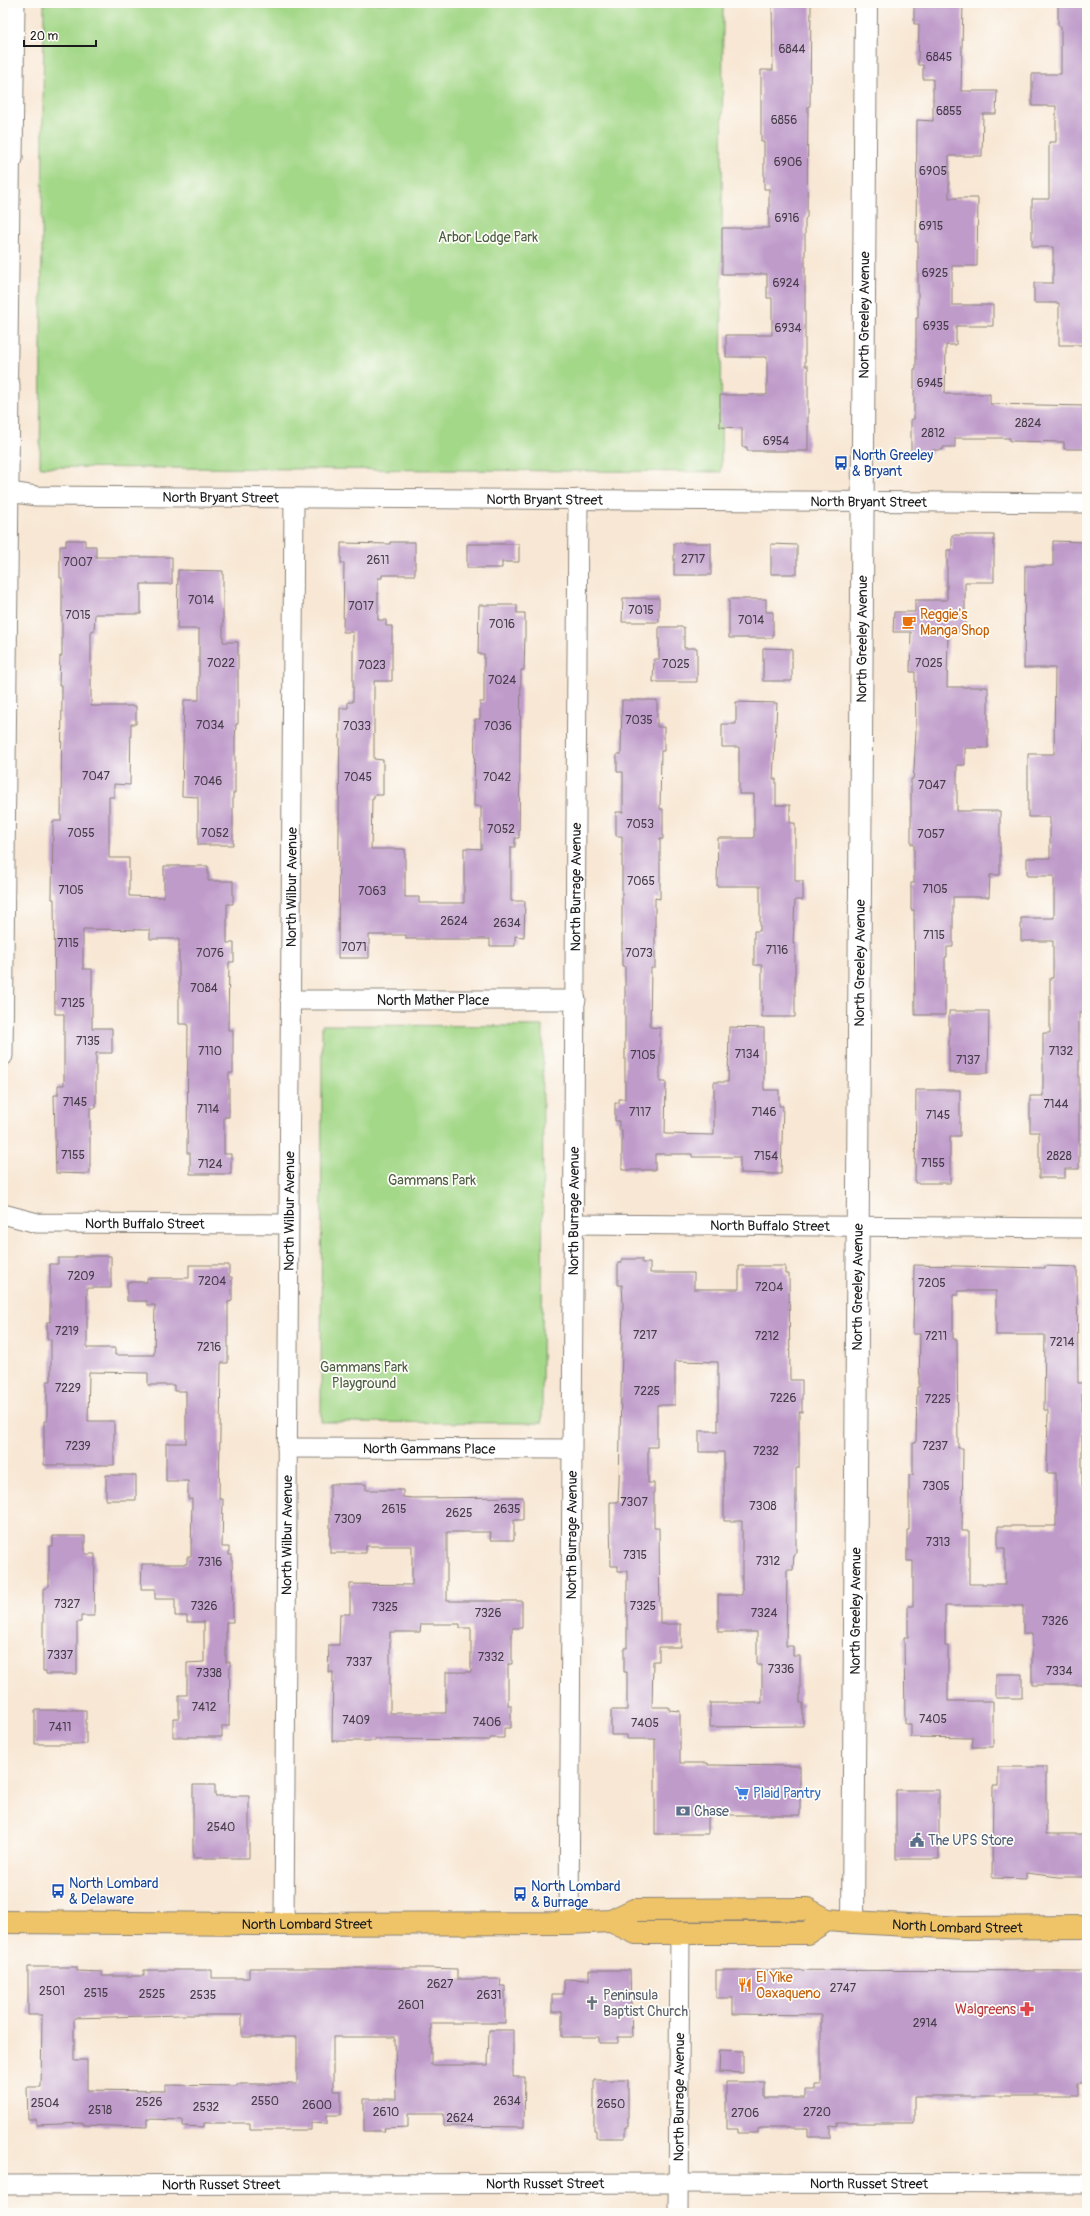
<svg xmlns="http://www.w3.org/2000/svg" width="1090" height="2216" font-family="Pangolin,sans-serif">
<rect width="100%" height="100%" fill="#fdfcf7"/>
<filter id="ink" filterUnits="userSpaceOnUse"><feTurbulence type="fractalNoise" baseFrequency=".025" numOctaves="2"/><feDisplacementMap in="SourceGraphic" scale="8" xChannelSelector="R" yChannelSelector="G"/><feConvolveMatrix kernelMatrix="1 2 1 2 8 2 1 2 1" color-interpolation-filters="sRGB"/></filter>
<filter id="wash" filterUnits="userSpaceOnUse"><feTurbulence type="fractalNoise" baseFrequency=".012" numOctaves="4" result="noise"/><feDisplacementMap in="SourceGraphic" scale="16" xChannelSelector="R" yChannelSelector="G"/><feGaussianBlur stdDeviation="0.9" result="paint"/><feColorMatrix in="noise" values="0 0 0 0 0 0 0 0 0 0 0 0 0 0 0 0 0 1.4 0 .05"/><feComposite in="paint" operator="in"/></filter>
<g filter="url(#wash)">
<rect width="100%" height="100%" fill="#f8e7d4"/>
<path fill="#a4d889" stroke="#607a52" d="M44,3H723L721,472L40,467Z
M322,1025L543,1026L542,1423L321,1422Z"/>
<g id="blocks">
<path fill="#bf9bca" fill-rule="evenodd" d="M772,3H811L810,106H808L807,217L805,219V366H808V451H747V447H742V428L720,427V395H767V357H726V335H772V298H767V274H722V228H769V189H764V142H761V70H773Z
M914,3H963L961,91H997L996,114H983L982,156H949V198H978L977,266H952V305H993V326H956V345H946V348L945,394H990V404L1087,406V449H1064V442L1010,441V438H955V447H943V450H932V454H911V419H914V369H916V318H918V242H916L917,120L933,121V79H923V65H918L919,24H914Z
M1058,3H1087V70H1084V113H1087V345H1059V303H1034V283H1053V247H1032V199H1049V142H1056V106H1032V74H1061V26H1058Z
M952,535H994V582H965V632H948L947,687H988V748H965V765H957V811H1000V875H990L989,897H953V947H947V957H945V1015H915L914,910H911V883H914V844H911V779H913L914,770L916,731L915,672H910L911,632H893L894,612H915V600H947V550H952Z
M66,540H85V546H96V557H172V584H141V614H95L94,631H91V706H136V724H131L130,785L114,784V797H109V858H129V896L164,897V866H208V881H233V904H227V943H234V962H229L228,1030H233V1073H229V1117H224V1154H231V1174H190V1153H187L188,1024H179V939H150V930L83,929V969H92V1028H112V1053H96V1108H90V1174L56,1173L54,1095H58V1085H64V1014H55L54,899H52L53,821H61L62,685H59L60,656H62V578H60V546H66Z
M1053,541L1087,542V694H1084L1087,966H1085V1013H1079V1169H1065V1178H1039V1132H1030V1096H1043V1033H1050V978H1053V941H1021V918H1054V876H1027V858H1050V817H1028V754H1054L1055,668H1024L1025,566H1053Z
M390,542H415V575H382V578H378V620H386V626H392V681H374V759L383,760V795H374V799H372L371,849H405V897H419V903H464V848L481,849V806H474L475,719H480V702H484V654H478L479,605H517V613H525V635L524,670H521L519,838H515V847H511V901H525L524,937L515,936V946H490V939H406V935H369V958H338L340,708H348V702H353V632H343L344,563H341V543L390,544Z
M674,543H711V575H674Z
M467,544H519V562H502V568H467Z
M771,544L797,545V574H771Z
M178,570L223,571V642H238V724H236L235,739V793H233V845H198V797L182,796L184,700H199V629H177Z
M623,598H659V622H622Z
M729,599H766V612H773V638H729Z
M659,627H684V648H697V682H653L654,659H659Z
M763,648L792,649V681H763Z
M622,700H657V727H664V751H661L660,809H663V839H660V899L655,898V968H651L650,1027L660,1028V1082H666L665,1134L714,1135V1082H728L729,1027L764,1028V1090H779V1106H783L781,1174L740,1173V1157H692V1154H655V1170H622V1130H619V1121H615V1103H619V1099H625V966H622V836H616V812H623V772H617V754H621Z
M736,702L777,703L773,779H776V805H790V823H795V881H803V900H795L793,944H795V1017H762V965H754V931H760V886H717L718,838H754V794H739V747H722V724H736Z
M949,1011H989L988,1073H949Z
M916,1090H960V1136H950V1183H915Z
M76,1256H111V1288H87V1348H115V1355H154L155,1305H147V1301H127V1282H147V1278H189V1265H229V1277H232V1301L228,1302V1363H221L219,1499H223L222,1547H229V1555H232L233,1622H226V1662H230L229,1726H222V1737H173V1718H179V1695H187V1663L204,1662V1622H187V1616H175V1599H155V1589H141L142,1564H187V1557H191L192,1499H188V1481H166V1443H186V1391H174V1385H148V1373L89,1372L88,1421H114V1465H44V1421H47V1381H51V1340L47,1339V1322H50V1264H58V1258H76Z
M622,1259H642V1263H650V1273H694V1289H739V1266H785V1274H789L790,1380H802V1412H799V1468H796V1553H794L793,1570H787L786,1646H793V1656H800V1703H803V1726L710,1727V1703H762V1665H757V1632H718V1595H742V1521H724V1452H699V1431H718V1362L675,1361V1405H657V1447H648V1483H654V1528H659L660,1624H681V1647H659V1661H653L652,1707H669V1710L680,1711V1763H708V1765L800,1766V1815H708V1834H655V1739H627V1735H611V1710H627V1672H624V1648H627V1571H618V1566H611L610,1521V1502H618L619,1483L623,1302L622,1285H618V1263H622Z
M914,1265L1045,1268V1266L1077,1267L1078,1383H1082V1486H1087L1085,1613L1087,1685H1032V1634H1023V1606H945V1646H948V1701H993V1747H972L973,1738L911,1737V1724H905L904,1637H908V1606H913V1561H907V1530H909V1475H913V1443H916L917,1387H919L920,1334H913ZM958,1291H996V1335H1045L1044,1410H1048L1047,1473H1056V1526H998V1548H1005V1584H969V1531H962L963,1448H958L957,1339H953V1295H958Z
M106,1475H136V1500H106Z
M330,1484H366V1490H403V1497L412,1498L523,1497V1520H514V1540H490L491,1532H447V1601H522V1628H512V1664H508V1705H511V1728H504V1738H490V1740L375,1739V1741H332L333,1672H328L329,1645H339L340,1614H350V1584L412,1585V1546H366V1553H330ZM421,1624H460V1628H471V1672H446V1713H390V1632H420Z
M53,1536H85V1554H95L94,1616H81V1622H77V1674H46V1671H43V1589L49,1586V1546H53Z
M996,1674H1022V1698H996Z
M35,1710H86V1744H35Z
M998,1767H1046V1834H1087V1877H1059L1026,1873V1879L992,1878L993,1786H998Z
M193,1785H215V1796H249V1858H193Z
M896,1790H939V1859H896Z
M28,1967H77V1971L102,1972V1976H144V1970H212V1978H249V1968H427L457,1969V1979H501L500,1986H505V2023H431V2065H488L489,2030H513V2077H525L524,2127L444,2126V2114H408V2127L384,2128L385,2131H364V2099H396L395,2037H333V2091H341V2115H327V2124L311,2123V2130H250V2123H204V2127L183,2126V2120L147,2119V2127L84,2125V2123L36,2125V2119H28L27,2087H41L42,2015H28ZM180,2015H242V2037H297V2084H237V2086L165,2085V2091L87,2090V2060H74V2018Z
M589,1970H630L632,2037H618V2043H599V2037H562V2012H552V1994H564V1979L589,1980Z
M716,1970L1087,1971V2084H1078V2096H914V2123H837V2127L830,2126V2137H808V2128H762L758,2129V2133H738V2129H726V2082H765V2098H805V2090H815V2085H821V2015L733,2014V1998H716Z
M720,2050L743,2051V2073L719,2072Z
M594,2080H628V2127H625V2138H596V2130H594Z"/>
</g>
</g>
<g filter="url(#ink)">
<use href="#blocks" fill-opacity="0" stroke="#8a8278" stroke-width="1"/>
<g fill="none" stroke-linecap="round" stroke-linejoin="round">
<defs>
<path id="pedestrian" d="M10,384L13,159"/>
<g id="minor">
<path d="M13,159L15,3"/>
<path id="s1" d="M3,491L36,496L1087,503"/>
<path id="s2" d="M290,1000H576"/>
<path d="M3,1056L10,384"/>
<path id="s3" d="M3,1214L37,1223L288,1224"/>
<path id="s4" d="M573,1224L1087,1228"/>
<path id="s5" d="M287,1448L571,1449"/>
<path id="s6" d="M569,1923L578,499"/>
<path id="s7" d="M284,1924L294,498"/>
<path id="s8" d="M3,2185L678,2183L1087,2184"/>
<path id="s9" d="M678,2213L680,1933"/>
</g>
<g id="tertiary">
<path id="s10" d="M853,1922L866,3"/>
</g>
<g id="primary">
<path d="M611,1921L636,1933H807L827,1920"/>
<path id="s11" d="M3,1922L255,1924L569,1923L611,1921L634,1910L807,1909L827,1920L853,1922L963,1928L1087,1927"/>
</g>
</defs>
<use href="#pedestrian" stroke="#8a8278" stroke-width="16"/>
<use href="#minor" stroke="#8a8278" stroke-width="21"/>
<use href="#tertiary" stroke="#8a8278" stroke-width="24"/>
<use href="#primary" stroke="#8a8278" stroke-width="24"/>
<use href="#pedestrian" stroke="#fff" stroke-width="14"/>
<use href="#minor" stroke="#fff" stroke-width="19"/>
<use href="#tertiary" stroke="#fff" stroke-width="22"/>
<use href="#primary" stroke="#efc469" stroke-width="22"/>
</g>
</g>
<defs>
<symbol id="bus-bare" viewBox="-9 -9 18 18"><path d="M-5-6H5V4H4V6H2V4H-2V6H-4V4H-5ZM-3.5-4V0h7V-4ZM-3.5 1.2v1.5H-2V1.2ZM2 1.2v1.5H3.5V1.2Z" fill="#1a4fb4" stroke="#fdfcf7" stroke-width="2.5" paint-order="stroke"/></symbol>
<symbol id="cafe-bare" viewBox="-9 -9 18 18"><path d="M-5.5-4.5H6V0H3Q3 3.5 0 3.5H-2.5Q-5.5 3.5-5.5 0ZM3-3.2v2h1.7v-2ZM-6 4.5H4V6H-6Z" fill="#e8710a" stroke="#fdfcf7" stroke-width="2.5" paint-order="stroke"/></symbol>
<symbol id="supermarket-bare" viewBox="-9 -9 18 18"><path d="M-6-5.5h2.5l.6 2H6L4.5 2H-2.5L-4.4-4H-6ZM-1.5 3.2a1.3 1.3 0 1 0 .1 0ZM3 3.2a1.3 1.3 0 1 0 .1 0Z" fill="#3f7fe0" stroke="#fdfcf7" stroke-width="2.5" paint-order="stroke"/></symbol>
<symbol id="bank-bare" viewBox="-9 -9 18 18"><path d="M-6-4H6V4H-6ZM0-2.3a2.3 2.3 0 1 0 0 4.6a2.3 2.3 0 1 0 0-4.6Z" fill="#5c6f8a" stroke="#fdfcf7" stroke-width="2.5" paint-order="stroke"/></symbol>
<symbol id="civic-bare" viewBox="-9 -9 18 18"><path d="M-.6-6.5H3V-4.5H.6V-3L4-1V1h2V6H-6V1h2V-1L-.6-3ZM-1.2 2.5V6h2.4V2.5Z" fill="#5c6f8a" stroke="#fdfcf7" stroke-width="2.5" paint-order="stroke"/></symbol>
<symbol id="restaurant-bare" viewBox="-9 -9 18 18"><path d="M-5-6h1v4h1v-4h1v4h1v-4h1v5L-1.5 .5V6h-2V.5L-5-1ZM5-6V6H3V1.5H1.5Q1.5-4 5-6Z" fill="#e8710a" stroke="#fdfcf7" stroke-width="2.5" paint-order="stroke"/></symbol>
<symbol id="church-bare" viewBox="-9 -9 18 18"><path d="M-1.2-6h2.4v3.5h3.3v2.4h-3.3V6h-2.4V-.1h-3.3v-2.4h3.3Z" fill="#6b7280" stroke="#fdfcf7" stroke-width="2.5" paint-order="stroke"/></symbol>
<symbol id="pharmacy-bare" viewBox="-9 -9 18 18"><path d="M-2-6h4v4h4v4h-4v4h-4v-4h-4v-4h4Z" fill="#e0444e" stroke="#fdfcf7" stroke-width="2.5" paint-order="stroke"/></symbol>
</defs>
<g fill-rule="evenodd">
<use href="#bus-bare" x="831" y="453" width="20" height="20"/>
<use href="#cafe-bare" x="899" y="612" width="20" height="20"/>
<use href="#supermarket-bare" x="732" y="1783" width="20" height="20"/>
<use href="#bank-bare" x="673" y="1801" width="20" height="20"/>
<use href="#civic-bare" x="907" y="1830" width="20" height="20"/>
<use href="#bus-bare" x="48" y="1881" width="20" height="20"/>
<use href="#bus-bare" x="510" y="1884" width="20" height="20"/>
<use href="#restaurant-bare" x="735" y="1975" width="20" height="20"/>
<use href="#church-bare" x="582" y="1993" width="20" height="20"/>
<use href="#pharmacy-bare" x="1017" y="1999" width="20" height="20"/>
</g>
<g text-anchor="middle" stroke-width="3.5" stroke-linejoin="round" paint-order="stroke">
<g font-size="12" fill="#453c48">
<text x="792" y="53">6844</text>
<text x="939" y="61">6845</text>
<text x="949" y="115">6855</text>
<text x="784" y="124">6856</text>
<text x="788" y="166">6906</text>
<text x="933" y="175">6905</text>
<text x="787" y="222">6916</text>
<text x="931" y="230">6915</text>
<text x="935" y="277">6925</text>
<text x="786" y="287">6924</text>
<text x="936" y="330">6935</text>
<text x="788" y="332">6934</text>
<text x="930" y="387">6945</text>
<text x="1028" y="427">2824</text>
<text x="933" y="437">2812</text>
<text x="776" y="445">6954</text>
<text x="693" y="563">2717</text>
<text x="378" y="564">2611</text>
<text x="78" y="566">7007</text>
<text x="201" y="604">7014</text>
<text x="361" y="610">7017</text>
<text x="641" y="614">7015</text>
<text x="78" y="619">7015</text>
<text x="751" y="624">7014</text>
<text x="502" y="628">7016</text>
<text x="221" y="667">7022</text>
<text x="929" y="667">7025</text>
<text x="676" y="668">7025</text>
<text x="372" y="669">7023</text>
<text x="502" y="684">7024</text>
<text x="639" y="724">7035</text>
<text x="210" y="729">7034</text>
<text x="357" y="730">7033</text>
<text x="498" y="730">7036</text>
<text x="96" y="780">7047</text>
<text x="358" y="781">7045</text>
<text x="497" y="781">7042</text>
<text x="208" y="785">7046</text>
<text x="932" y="789">7047</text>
<text x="640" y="828">7053</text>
<text x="501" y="833">7052</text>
<text x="81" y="837">7055</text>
<text x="215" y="837">7052</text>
<text x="931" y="838">7057</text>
<text x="641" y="885">7065</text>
<text x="935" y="893">7105</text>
<text x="71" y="894">7105</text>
<text x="372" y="895">7063</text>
<text x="454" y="925">2624</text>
<text x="507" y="927">2634</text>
<text x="934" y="939">7115</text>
<text x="68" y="947">7115</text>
<text x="354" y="951">7071</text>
<text x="777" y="954">7116</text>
<text x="210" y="957">7076</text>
<text x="639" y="957">7073</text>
<text x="204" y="992">7084</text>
<text x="73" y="1007">7125</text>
<text x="88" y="1045">7135</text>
<text x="210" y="1055">7110</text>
<text x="1061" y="1055">7132</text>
<text x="747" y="1058">7134</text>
<text x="643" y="1059">7105</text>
<text x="968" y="1064">7137</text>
<text x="75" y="1106">7145</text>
<text x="1056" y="1108">7144</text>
<text x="208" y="1113">7114</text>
<text x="640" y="1116">7117</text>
<text x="764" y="1116">7146</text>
<text x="938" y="1119">7145</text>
<text x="73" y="1159">7155</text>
<text x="766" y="1160">7154</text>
<text x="1059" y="1160">2828</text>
<text x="933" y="1167">7155</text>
<text x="210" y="1168">7124</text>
<text x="81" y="1280">7209</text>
<text x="212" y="1285">7204</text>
<text x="932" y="1287">7205</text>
<text x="769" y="1291">7204</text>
<text x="67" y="1335">7219</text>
<text x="645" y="1339">7217</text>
<text x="767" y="1340">7212</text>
<text x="936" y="1340">7211</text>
<text x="1062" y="1346">7214</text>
<text x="209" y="1351">7216</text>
<text x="68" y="1392">7229</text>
<text x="647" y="1395">7225</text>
<text x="783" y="1402">7226</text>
<text x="938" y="1403">7225</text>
<text x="78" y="1450">7239</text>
<text x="935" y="1450">7237</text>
<text x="766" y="1455">7232</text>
<text x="936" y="1490">7305</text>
<text x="634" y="1506">7307</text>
<text x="763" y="1510">7308</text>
<text x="394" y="1513">2615</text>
<text x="507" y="1513">2635</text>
<text x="459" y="1517">2625</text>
<text x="348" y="1523">7309</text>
<text x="938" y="1546">7313</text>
<text x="635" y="1559">7315</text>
<text x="768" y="1565">7312</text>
<text x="210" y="1566">7316</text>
<text x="67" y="1608">7327</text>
<text x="204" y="1610">7326</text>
<text x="643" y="1610">7325</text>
<text x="385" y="1611">7325</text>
<text x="488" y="1617">7326</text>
<text x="764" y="1617">7324</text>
<text x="1055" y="1625">7326</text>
<text x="60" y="1659">7337</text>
<text x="491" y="1661">7332</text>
<text x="359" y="1666">7337</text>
<text x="781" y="1673">7336</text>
<text x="1059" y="1675">7334</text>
<text x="209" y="1677">7338</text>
<text x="204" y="1711">7412</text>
<text x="933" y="1723">7405</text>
<text x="356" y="1724">7409</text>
<text x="487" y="1726">7406</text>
<text x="645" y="1727">7405</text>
<text x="60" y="1731">7411</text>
<text x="221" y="1831">2540</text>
<text x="440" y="1988">2627</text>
<text x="843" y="1992">2747</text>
<text x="52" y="1995">2501</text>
<text x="96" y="1997">2515</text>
<text x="152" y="1998">2525</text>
<text x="203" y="1999">2535</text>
<text x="489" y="1999">2631</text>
<text x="411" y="2009">2601</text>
<text x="925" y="2027">2914</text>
<text x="265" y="2105">2550</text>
<text x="507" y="2105">2634</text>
<text x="149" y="2106">2526</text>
<text x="45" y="2107">2504</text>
<text x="611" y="2108">2650</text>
<text x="317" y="2109">2600</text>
<text x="206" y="2111">2532</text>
<text x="100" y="2114">2518</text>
<text x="386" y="2116">2610</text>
<text x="817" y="2116">2720</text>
<text x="745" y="2117">2706</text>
<text x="460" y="2122">2624</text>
</g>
<g font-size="14" fill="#4c5e42" stroke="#fdfcf7">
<text x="488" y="242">Arbor Lodge Park</text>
<text x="432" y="1185">Gammans Park</text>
<text x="364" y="1372">Gammans Park<tspan x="364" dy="16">Playground</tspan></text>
</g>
<g font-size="14" fill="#1c1c1c" stroke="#fdfcf7">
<text dy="5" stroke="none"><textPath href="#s10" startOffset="1607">North Greeley Avenue</textPath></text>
<text dy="5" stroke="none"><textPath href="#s1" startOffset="218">North Bryant Street</textPath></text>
<text dy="5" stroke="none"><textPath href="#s1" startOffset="542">North Bryant Street</textPath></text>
<text dy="5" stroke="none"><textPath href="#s1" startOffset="866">North Bryant Street</textPath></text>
<text dy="5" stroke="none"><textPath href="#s10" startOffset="1283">North Greeley Avenue</textPath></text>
<text dy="5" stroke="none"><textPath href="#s7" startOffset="1037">North Wilbur Avenue</textPath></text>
<text dy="5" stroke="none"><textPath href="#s6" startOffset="1036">North Burrage Avenue</textPath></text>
<text dy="5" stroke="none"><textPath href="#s10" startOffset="959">North Greeley Avenue</textPath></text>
<text dy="5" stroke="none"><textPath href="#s2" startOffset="143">North Mather Place</textPath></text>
<text dy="5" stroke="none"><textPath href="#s7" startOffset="713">North Wilbur Avenue</textPath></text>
<text dy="5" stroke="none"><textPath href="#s6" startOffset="712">North Burrage Avenue</textPath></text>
<text dy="5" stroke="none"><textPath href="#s3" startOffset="143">North Buffalo Street</textPath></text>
<text dy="5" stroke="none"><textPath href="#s4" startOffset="197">North Buffalo Street</textPath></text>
<text dy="5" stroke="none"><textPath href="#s10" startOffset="635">North Greeley Avenue</textPath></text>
<text dy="5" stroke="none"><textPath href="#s5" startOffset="142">North Gammans Place</textPath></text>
<text dy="5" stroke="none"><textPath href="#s7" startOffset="389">North Wilbur Avenue</textPath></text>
<text dy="5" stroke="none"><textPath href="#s6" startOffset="388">North Burrage Avenue</textPath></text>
<text dy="5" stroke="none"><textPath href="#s10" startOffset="311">North Greeley Avenue</textPath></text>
<text dy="5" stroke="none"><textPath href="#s11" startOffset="304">North Lombard Street</textPath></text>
<text dy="5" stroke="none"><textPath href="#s11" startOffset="960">North Lombard Street</textPath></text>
<text dy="5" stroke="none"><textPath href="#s9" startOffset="116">North Burrage Avenue</textPath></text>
<text dy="5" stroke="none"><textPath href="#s8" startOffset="542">North Russet Street</textPath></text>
<text dy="5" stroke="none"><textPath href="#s8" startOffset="218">North Russet Street</textPath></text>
<text dy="5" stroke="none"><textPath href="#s8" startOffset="866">North Russet Street</textPath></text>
</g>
<g font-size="14" fill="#164399" stroke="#fdfcf7" text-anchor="start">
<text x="852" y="460">North Greeley<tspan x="852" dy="16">&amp; Bryant</tspan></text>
<text x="69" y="1888">North Lombard<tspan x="69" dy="16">&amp; Delaware</tspan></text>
<text x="531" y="1891">North Lombard<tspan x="531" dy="16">&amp; Burrage</tspan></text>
</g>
<g font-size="14" fill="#c56008" stroke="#fdfcf7" text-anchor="start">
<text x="920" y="619">Reggie's<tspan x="920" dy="16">Manga Shop</tspan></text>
<text x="756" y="1982">El Yike<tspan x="756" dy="16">Oaxaqueno</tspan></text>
</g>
<g font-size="14" fill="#366cbe" stroke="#fdfcf7" text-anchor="start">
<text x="753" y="1798">Plaid Pantry</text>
</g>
<g font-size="14" fill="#4e5e75" stroke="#fdfcf7" text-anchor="start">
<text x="694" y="1816">Chase</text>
<text x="928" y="1845">The UPS Store</text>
</g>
<g font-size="14" fill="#5b616d" stroke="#fdfcf7" text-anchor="start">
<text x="603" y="2000">Peninsula<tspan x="603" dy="16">Baptist Church</tspan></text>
</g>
<g font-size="14" fill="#be3a42" stroke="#fdfcf7" text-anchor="end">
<text x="1016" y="2014">Walgreens</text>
</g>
</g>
<rect width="1090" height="2216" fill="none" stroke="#fdfcf7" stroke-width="16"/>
<path d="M24 40v6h72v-6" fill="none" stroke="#1c1c1c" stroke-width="2"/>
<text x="30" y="40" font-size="12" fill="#1c1c1c" stroke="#fdfcf7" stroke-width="3" paint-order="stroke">20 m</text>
</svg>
